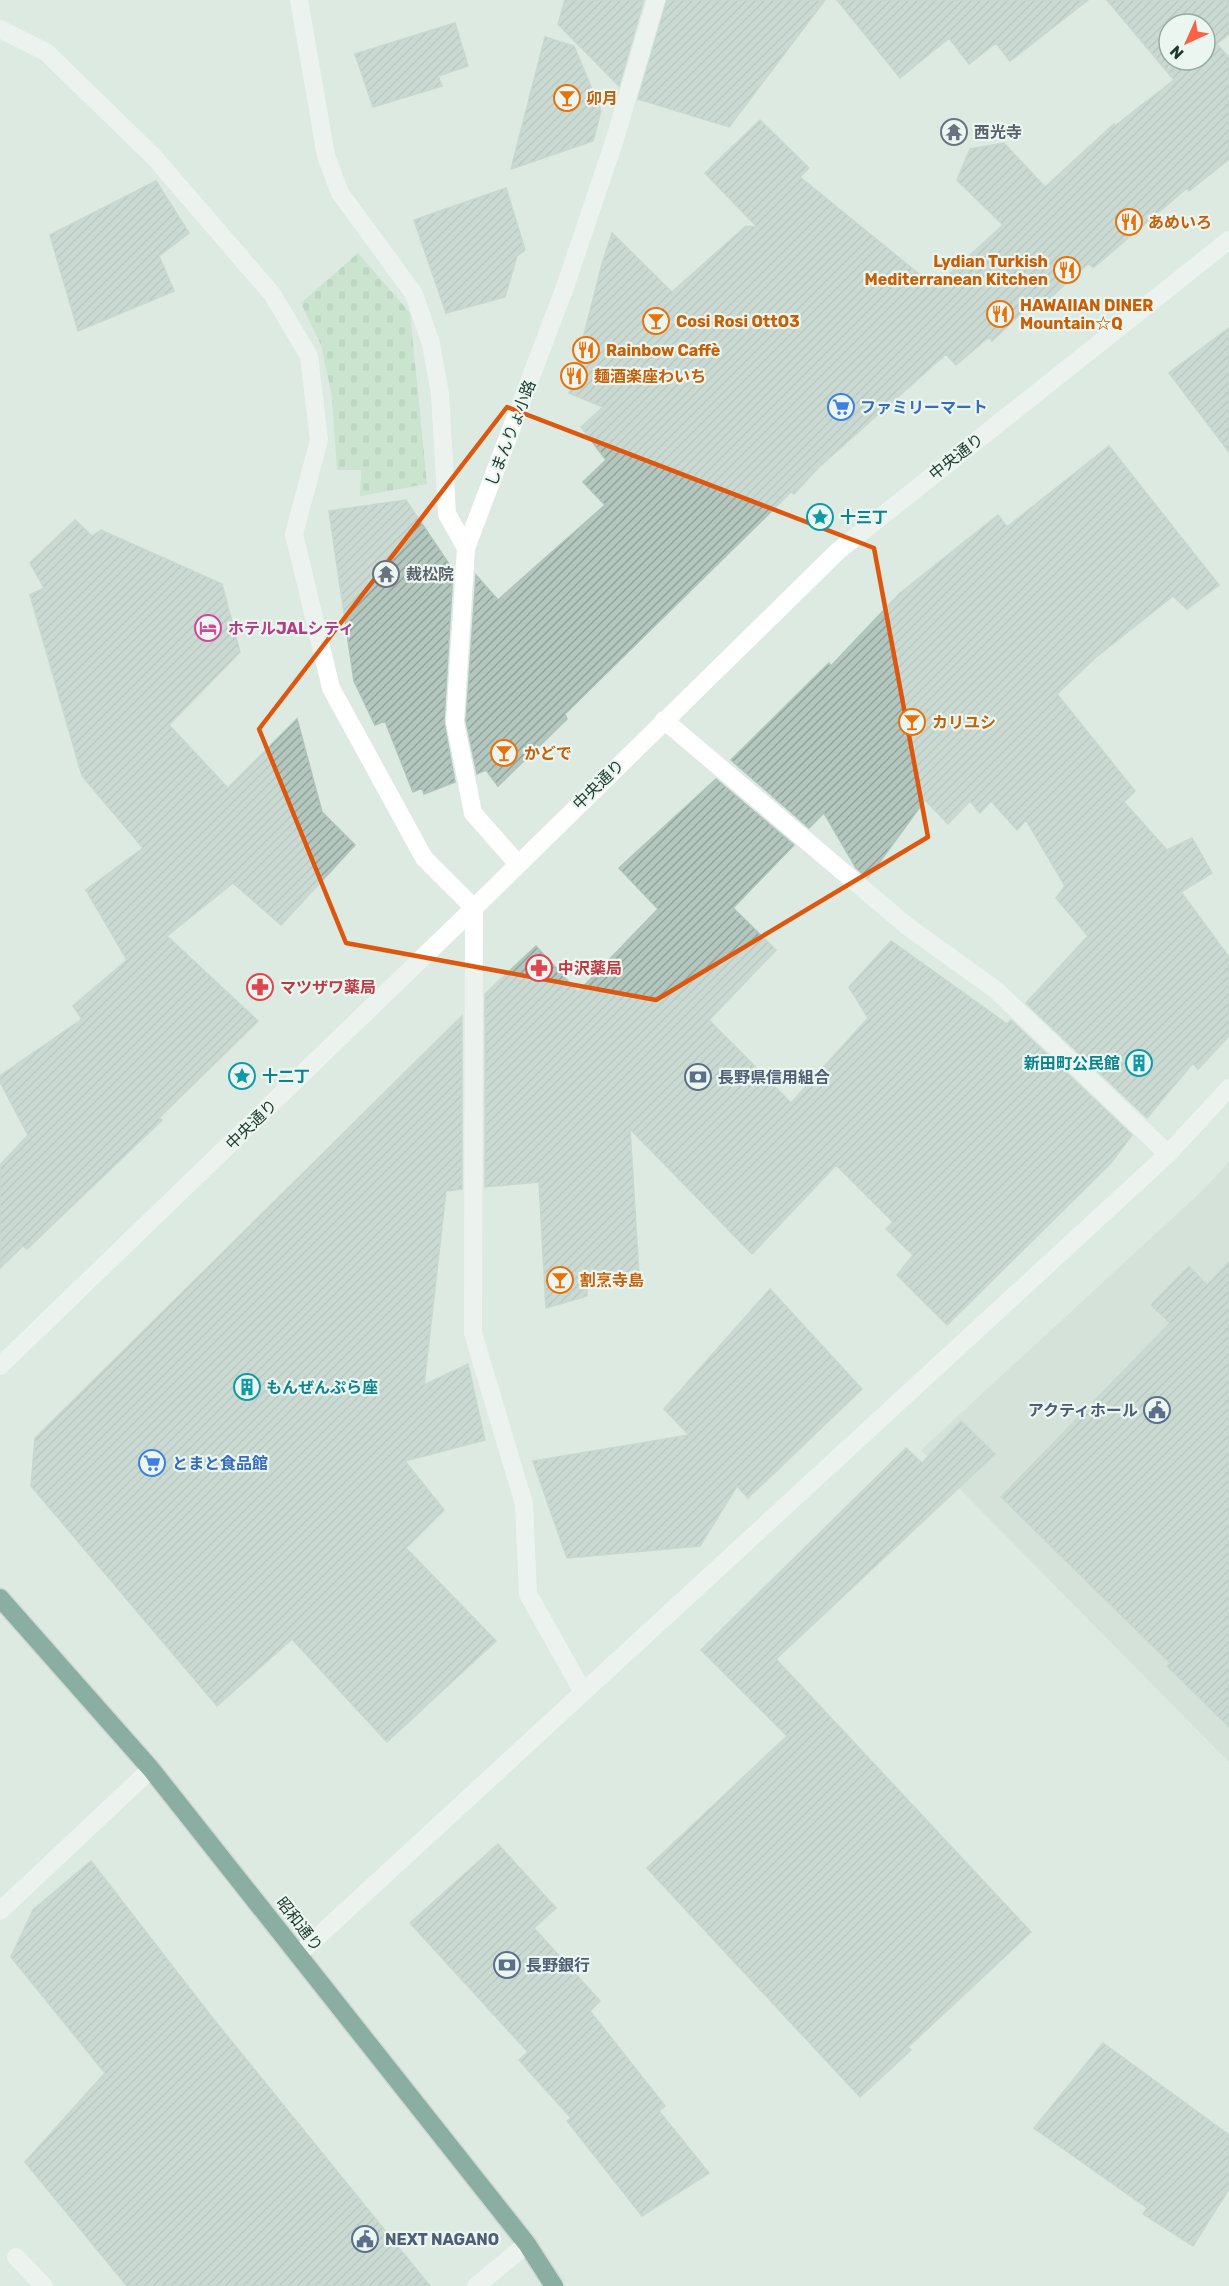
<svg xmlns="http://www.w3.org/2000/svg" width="1229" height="2286" font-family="Rubik,'Noto Sans JP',sans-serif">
<defs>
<pattern id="cemetery-stones" width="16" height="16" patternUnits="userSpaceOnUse" patternTransform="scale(1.5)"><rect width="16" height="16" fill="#b3ddba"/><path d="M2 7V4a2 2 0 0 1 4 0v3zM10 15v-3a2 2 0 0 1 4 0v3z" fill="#9abea0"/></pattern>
<pattern id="building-hatch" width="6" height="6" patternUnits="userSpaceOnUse" patternTransform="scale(1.5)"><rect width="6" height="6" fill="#b4c7be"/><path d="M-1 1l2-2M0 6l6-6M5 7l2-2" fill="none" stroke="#92a39b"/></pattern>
</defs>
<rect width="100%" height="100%" fill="#dceae2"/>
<path fill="#cadad1" d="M1229,1162V1762L921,1450L1203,1190Z"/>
<path fill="url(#cemetery-stones)" d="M358,253L410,313L427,484L360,496L361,470H337L332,396L321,345L301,303Z"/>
<path fill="url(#building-hatch)" stroke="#aec3b9" stroke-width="1.5" fill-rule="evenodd" d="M565,0H644L619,86L558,24Z
M667,0H825L729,127L638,99Z
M837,0H1088L1010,61L996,43L969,64L949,38L900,78Z
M1107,0H1229V34L1217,44L1229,58V159L1189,191L1187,188L1093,268L1089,263L1041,306L1035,300L992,341L989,337L956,365L946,354L819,467L794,494L791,492L565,714L567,719L498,786L486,770L477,774L466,721L476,575L498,600L605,505L583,482L606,460L581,427L603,407L569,393L602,264L612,233L672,292L746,226L757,227L705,173L760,120L809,168L800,177L935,287L1003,225L957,180L970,149L1004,143L1045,187L1114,124L1116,125L1174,80ZM1169,24H1205V60H1169Z
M455,23L468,66L438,76L442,86L373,107L355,54Z
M545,37L574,46L601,111L593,141L511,169Z
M156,181L189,233L159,256L174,291L78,331L50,235Z
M506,188L525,250L517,256L505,297L446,313L414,220Z
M1229,328V452L1169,373Z
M1109,446L1219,585L1187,609L1173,596L1095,658L1057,694L1135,791L1124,802L1167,850L1192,838L1212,873L1181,892L1229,957V1036L1198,1069L1193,1063L1147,1118L1026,1003L1088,936L1056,898L1065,886L1026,820L1017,830L991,801L980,813L970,801L948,824L925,800L868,878L856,868L824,813L809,828L731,760L829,663L831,666L899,594L998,515L1007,527Z
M406,500L453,570L444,722L455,782L424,794L422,788L413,792L385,721L375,725L354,681L329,511Z
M75,520L92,536L101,530L222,584L240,652L169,725L228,788L297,719L322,812L355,845L281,925L233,883L167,936L258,1021L159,1118L162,1120L27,1249L23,1246L0,1268V1165L28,1135L0,1082V1076L82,1019L73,1006L127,960L86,890L143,848L82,776L30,595L44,588L30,563Z
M716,779L794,845L733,908L776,950L709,1020L791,1103L868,1018L849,987L891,941L1007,1024L1011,1020L1132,1135L1111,1163L947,1325L897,1275L913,1255L886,1229L893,1222L836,1165L752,1254L630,1129L639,1276L587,1279V1296L546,1308L539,1182L485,1187V994L536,946L578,992L658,909L619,868Z
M462,1016V1189L446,1191L424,1385L468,1364L485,1440L405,1461L444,1510L406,1548L496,1641L387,1742L292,1639L217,1706L31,1486L35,1438Z
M1229,1262V1727L1167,1666L1170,1663L1001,1497L1170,1323L1151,1305L1189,1266L1207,1285Z
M770,1289L862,1389L748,1498L737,1486L700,1546L567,1558L533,1461L689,1435L664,1409Z
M961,1421L995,1454L776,1659L1031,1932L908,2047L911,2050L860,2097L647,1868L787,1736L701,1650L906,1448L922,1463Z
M498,1844L556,1908L534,1928L600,2001L590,2011L665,2106L659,2111L709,2173L642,2216L567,2121L571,2118L519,2060L528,2052L410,1923Z
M91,1861L211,2016L430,2286H127L25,2162L105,2073L11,1957L33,1910Z
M1103,2043L1229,2135V2189L1193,2246L1143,2214L1147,2208L1034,2128Z"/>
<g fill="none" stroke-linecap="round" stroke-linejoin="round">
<defs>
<path id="highway" d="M0,1598L151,1769L527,2244L554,2286"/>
</defs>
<use href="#highway" stroke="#c0c8c5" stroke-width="21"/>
<path stroke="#fff" stroke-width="18" d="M299,0L326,156L340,193L414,294L431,344L440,394L447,514L466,548
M0,29L46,52L154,157L272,294L309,356L319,440L294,534L331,688L424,858L474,908L473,1333L524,1504L528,1594L583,1692
M664,720L907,926L996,990L1168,1154
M517,863L473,813L455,722L466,548L565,287L614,142L656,0
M0,1366L474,908L838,551L1229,240
M0,1911L151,1769
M299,1954L1168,1154L1229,1088
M16,2257L44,2286
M476,2286L527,2244"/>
<use href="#highway" stroke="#276854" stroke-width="18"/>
</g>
<path d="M0 0H1229V2286H0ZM507,407L874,548L928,837L656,1000L346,943L259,729Z" fill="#dceae2" fill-opacity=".55" fill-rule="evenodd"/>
<path fill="none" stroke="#de570e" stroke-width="4.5" stroke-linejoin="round" d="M507,407L874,548L928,837L656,1000L346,943L259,729Z"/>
<defs>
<symbol id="bar-ring" viewBox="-11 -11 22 22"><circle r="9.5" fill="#ecf6f0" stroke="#e8710a" stroke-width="1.5"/><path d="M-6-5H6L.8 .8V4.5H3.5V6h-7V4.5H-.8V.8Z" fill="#e8710a"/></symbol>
<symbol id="temple-ring" viewBox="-11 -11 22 22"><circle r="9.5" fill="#ecf6f0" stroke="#6b7280" stroke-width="1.5"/><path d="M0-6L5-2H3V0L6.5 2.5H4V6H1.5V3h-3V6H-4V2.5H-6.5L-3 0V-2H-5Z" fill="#6b7280"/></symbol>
<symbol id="restaurant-ring" viewBox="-11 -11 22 22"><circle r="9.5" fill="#ecf6f0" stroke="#e8710a" stroke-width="1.5"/><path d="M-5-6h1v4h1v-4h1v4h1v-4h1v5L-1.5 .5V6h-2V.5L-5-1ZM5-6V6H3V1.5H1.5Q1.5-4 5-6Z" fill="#e8710a"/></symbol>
<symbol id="supermarket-ring" viewBox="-11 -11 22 22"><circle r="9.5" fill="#ecf6f0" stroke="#3f7fe0" stroke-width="1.5"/><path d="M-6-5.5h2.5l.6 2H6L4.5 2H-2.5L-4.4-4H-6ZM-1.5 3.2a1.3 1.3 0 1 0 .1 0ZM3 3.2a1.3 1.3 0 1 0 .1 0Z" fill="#3f7fe0"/></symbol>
<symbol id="sight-ring" viewBox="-11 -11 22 22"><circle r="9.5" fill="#ecf6f0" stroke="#0f9aa8" stroke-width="1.5"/><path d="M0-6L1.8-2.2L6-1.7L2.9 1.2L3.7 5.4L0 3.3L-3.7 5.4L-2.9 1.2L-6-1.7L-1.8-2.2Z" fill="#0f9aa8"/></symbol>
<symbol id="hotel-ring" viewBox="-11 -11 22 22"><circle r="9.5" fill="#ecf6f0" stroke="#d1479c" stroke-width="1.5"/><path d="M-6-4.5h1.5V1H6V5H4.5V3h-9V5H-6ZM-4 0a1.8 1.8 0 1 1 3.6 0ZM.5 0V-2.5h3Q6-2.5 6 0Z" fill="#d1479c"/></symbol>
<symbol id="pharmacy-ring" viewBox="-11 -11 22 22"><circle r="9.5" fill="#ecf6f0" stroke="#e0444e" stroke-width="1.5"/><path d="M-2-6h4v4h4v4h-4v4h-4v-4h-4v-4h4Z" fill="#e0444e"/></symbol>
<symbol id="building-ring" viewBox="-11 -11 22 22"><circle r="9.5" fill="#ecf6f0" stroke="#0f9aa8" stroke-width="1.5"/><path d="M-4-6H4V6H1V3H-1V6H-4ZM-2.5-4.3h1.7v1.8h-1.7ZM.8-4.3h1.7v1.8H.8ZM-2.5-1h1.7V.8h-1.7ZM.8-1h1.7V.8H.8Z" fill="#0f9aa8"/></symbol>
<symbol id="bank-ring" viewBox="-11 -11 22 22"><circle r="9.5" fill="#ecf6f0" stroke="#5c6f8a" stroke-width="1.5"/><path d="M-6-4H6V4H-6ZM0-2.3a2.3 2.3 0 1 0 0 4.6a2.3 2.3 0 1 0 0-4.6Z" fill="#5c6f8a"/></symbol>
<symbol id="civic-ring" viewBox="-11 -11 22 22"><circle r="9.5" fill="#ecf6f0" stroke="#5c6f8a" stroke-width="1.5"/><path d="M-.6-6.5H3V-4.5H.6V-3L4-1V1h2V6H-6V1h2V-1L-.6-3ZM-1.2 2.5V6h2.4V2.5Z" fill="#5c6f8a"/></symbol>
</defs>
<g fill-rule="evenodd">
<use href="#bar-ring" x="552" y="83" width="30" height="30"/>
<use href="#temple-ring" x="939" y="117" width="30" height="30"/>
<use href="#restaurant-ring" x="1114" y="207" width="30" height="30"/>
<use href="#restaurant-ring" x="1052" y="255" width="30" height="30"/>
<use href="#restaurant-ring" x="985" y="299" width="30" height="30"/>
<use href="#bar-ring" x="641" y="306" width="30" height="30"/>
<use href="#restaurant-ring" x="571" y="335" width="30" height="30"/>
<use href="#restaurant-ring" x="559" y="361" width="30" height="30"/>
<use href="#supermarket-ring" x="826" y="392" width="30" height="30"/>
<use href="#sight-ring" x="805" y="502" width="30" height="30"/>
<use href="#temple-ring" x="371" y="559" width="30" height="30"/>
<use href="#hotel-ring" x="193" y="613" width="30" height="30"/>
<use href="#bar-ring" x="897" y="707" width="30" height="30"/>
<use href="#bar-ring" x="489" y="738" width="30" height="30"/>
<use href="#pharmacy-ring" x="524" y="953" width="30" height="30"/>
<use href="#pharmacy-ring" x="245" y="972" width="30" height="30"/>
<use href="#building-ring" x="1124" y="1048" width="30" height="30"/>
<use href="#sight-ring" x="227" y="1061" width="30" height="30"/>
<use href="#bank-ring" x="683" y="1062" width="30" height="30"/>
<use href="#bar-ring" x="545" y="1265" width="30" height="30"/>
<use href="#building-ring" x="232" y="1372" width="30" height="30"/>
<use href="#civic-ring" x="1142" y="1395" width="30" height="30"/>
<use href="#supermarket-ring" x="137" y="1448" width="30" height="30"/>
<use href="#bank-ring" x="492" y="1950" width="30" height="30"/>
<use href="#civic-ring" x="350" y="2224" width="30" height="30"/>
</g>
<g text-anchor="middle" stroke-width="4.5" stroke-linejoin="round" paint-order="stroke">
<g font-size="16" font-weight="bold" fill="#c56008" stroke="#ecf6f0" text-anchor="start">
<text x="586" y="104">卯月</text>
<text x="1148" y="228">あめいろ</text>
<text x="1048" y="267" text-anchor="end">Lydian Turkish<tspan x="1048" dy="18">Mediterranean Kitchen</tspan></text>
<text x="1020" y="311">HAWAIIAN DINER<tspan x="1020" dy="18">Mountain☆Q</tspan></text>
<text x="676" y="327">Cosi Rosi OttO3</text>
<text x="606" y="356">Rainbow Caffè</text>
<text x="594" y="382">麺酒楽座わいち</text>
<text x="932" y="728">カリユシ</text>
<text x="524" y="759">かどで</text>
<text x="580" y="1286">割烹寺島</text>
</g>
<g font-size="16" font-weight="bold" fill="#5b616d" stroke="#ecf6f0" text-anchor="start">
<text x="974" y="138">西光寺</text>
<text x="406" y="580">裁松院</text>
</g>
<g font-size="16" font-weight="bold" fill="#366cbe" stroke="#ecf6f0" text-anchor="start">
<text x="860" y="413">ファミリーマート</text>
<text x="172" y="1469">とまと食品館</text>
</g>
<g font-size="16" fill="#1d3a2f" stroke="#ecf6f0">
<text transform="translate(510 433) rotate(-69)" y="6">しまんりょ小路</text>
<text transform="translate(956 456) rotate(-38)" y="6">中央通り</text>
<text transform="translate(598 784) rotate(-44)" y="6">中央通り</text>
<text transform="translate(251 1124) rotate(-44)" y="6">中央通り</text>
<text transform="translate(300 1924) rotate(52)" y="6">昭和通り</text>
</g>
<g font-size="16" font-weight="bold" fill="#0d838f" stroke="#ecf6f0" text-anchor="start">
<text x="840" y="523">十三丁</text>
<text x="1120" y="1069" text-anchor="end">新田町公民館</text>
<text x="262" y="1082">十二丁</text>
<text x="266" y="1393">もんぜんぷら座</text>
</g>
<g font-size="16" font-weight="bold" fill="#b23c85" stroke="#ecf6f0" text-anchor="start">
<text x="228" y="634">ホテルJALシティ</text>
</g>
<g font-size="16" font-weight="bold" fill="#be3a42" stroke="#ecf6f0" text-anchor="start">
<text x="558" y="974">中沢薬局</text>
<text x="280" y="993">マツザワ薬局</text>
</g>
<g font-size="16" font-weight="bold" fill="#4e5e75" stroke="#ecf6f0" text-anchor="start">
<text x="718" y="1083">長野県信用組合</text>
<text x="1138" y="1416" text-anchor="end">アクティホール</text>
<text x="526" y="1971">長野銀行</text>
<text x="385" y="2245">NEXT NAGANO</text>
</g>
</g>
<g transform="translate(1187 42) rotate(225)"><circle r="28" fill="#ecf6f0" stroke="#99aba3" stroke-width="1.5"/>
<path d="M0-4.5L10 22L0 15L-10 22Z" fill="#fc6148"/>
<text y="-9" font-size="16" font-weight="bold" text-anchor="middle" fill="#1d3a2f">N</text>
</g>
</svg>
